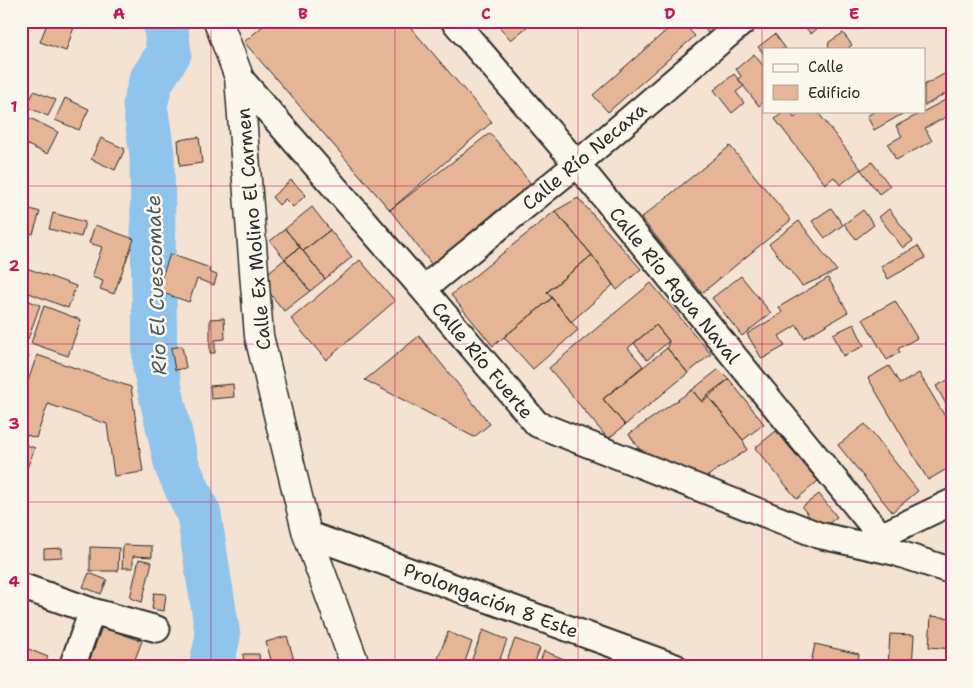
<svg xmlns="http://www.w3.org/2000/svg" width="973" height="688" font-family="'Shantell Sans',sans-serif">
<rect width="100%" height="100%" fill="#f4e3d2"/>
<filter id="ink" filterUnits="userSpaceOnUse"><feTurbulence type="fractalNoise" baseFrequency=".02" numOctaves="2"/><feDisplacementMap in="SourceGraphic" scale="10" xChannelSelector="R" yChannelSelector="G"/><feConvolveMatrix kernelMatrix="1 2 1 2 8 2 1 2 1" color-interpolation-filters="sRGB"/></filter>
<g filter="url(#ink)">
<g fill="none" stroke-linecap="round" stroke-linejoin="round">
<path stroke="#8fc4ed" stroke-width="45" d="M165,21L169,53L151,81L145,105L152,154L155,367L177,466L199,515L218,637L211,667"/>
</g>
<path fill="#e5b596" stroke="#2b2b2b" d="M48,21H76L66,51L40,42Z
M269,21H405L492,122L390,210L244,42Z
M494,21H524L528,26L511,40Z
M661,21H681L695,36L608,112L593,95L668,29Z
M698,21H723L709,34Z
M800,21H826L811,34Z
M837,21H853L844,29Z
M843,33L852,45L847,49H828L829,42Z
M775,34L786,49H764V54L758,47Z
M754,54L764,67V101L759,106L738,79L741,76L736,69Z
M946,73L952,83V90L924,106V85Z
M734,74L744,86L736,92L744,103L732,113L714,90Z
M34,91L56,100L48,116L27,107Z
M951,97L952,114L925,128L932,141L896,160L888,144L902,136L896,126Z
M65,98L89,109L79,130L55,120Z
M21,107L24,108L22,114L58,132L47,154L21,142Z
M785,111H790L794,118L803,111H817L861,169L840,185L834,177L825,184L775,119Z
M875,111H906V112L874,130L867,116Z
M490,133L532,185L432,265L390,210Z
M199,137L202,163L180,166L178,140Z
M101,138L125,149L115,170L91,159Z
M730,146L791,220L702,293L641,218Z
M872,162L890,186L879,194L861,170Z
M291,180L306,195L293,207L285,199L279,205L272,197Z
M578,198L641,269L617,290L592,255L555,211Z
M21,206L40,212L33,234L21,231Z
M312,207L330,230L303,251L285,229Z
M831,208L843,225L825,238L812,221Z
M889,209L913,241L903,248L879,217Z
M863,210L874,225L856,239L844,224Z
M555,211L592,255L547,292L552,298L493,346L451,295Z
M53,213L85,222L81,237L49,229Z
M799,221L837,271L802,286L769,244Z
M95,225L134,239L114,294L100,289L103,281L92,277L102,247L89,243Z
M285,229L300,247L285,259L270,241Z
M330,230L352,257L325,279L303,251Z
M918,246L925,258L888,279L881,266Z
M300,247L325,279L310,291L285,259Z
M952,250V262L947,253Z
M170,254L210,268L209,272L217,275L214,285L197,279L189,302L157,291Z
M592,255L613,285L571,322L547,292Z
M285,259L310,291L284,311L259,280Z
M360,260L395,301L326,360L291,319Z
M21,266L76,286L68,308L21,290Z
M741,276L771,313L742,336L712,298Z
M828,278L848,312L804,338L797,325L779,336L785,346L762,359L747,334L782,313L779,307Z
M651,283L711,354L688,373L667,348L669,341L656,325L628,348L643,366L603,399L625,425L608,439L549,368Z
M21,298L40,305L28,339L21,337Z
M552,298L578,330L533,369L504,337Z
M895,301L917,338L898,349L900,352L887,360L863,319Z
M44,306L81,320L68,356L31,343Z
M224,318L225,339L215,340V353H210V319Z
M854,324L864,346L843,356L833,334Z
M656,325L669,341L647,360L634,343Z
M419,336L490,424L474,437L365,380Z
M182,346L186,368L175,370L171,348Z
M667,348L688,373L625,425L603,399Z
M21,353L29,356L21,379Z
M37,355L131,387L143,472L114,476L107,424L48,404L36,438L21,433V401Z
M889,366L900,384L919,373L952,428V466L928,480L868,378Z
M719,369L729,379L702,402L692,390Z
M952,378V415L936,386Z
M729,379L764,424L743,440L707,395Z
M233,384L234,397L211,399L210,386Z
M692,390L702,402L707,395L743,440L747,450L703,479L645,457L629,434Z
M865,424L918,491L892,512L838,445Z
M776,431L818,481L797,499L755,448Z
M21,443L35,448L21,483Z
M819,494L837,517L820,530L802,507Z
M123,545L152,546V557L133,556V568H122Z
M90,547L119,548L118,571H90Z
M62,548V557L44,558V549Z
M139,559L152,562L142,602L130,598Z
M89,573L107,580L101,594L83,587Z
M154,593L166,594L164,611L152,609Z
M931,616L952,618V649L929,647Z
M102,627L142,641L132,667H87Z
M483,630L507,640L497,667H469Z
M448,632L472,642L463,667H454L437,661Z
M890,634L914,635L912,667H888Z
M287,636L296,667H273L266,642Z
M515,639L540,648L533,667H504Z
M815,644L859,654L857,667H810Z
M21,646L48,657L43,667H21Z
M544,651L569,661L567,667H538Z
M243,654H259L260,667H244Z
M933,662L952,665V667H933Z"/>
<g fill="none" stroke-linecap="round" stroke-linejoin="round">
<defs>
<path id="street" d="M454,21L577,164L894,552
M239,77L423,289L537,424L818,535L894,552L952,571
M423,289L577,164L744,21
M307,534L675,667
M881,536L952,502
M21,586L92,611L157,629
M72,667L92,611"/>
<path id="primary" d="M218,21L239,77L259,336L307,534L356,667"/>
</defs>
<use href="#street" stroke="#2b2b2b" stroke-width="29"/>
<use href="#primary" stroke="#2b2b2b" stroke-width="31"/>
<use href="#street" stroke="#fbf7ec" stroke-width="25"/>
<use href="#primary" stroke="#fbf7ec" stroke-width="28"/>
</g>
</g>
<path fill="none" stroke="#c2185b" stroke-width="1" stroke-opacity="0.55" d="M211,21V667M395,21V667M578,21V667M762,21V667M21,186H952M21,344H952M21,502H952"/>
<g text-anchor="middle" stroke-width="5" stroke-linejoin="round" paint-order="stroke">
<g font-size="19" fill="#2b2b2b" stroke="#fbf7ec">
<text transform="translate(584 156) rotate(-40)" y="7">Calle Río Necaxa</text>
<text transform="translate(253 229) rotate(-95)" y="7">Calle Ex Molino El Carmen</text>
<text transform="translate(675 285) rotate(51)" y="7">Calle Río Agua Naval</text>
<text transform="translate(483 360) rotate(50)" y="7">Calle Río Fuerte</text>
<text transform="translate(491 600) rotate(20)" y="7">Prolongación 8 Este</text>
</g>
<g font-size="20" font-style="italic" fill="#495965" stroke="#fbf7ec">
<text transform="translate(156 285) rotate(-92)" y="7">Rio El Cuescomate</text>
</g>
</g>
<rect width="973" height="688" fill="none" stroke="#fbf7ec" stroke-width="55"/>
<rect x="763" y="48" width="162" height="65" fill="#fbf7ec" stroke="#a8a59f"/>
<rect x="773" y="64" width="25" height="8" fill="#fbf7ec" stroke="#a8a59f"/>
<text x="808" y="72" font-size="15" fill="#2b2b2b">Calle</text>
<rect x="773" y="85" width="25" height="15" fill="#e5b596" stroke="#a8a59f"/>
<text x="808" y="98" font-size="15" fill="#2b2b2b">Edificio</text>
<rect x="28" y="28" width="918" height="632" fill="none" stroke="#c2185b" stroke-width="2"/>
<g font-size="16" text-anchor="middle" font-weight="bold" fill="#c2185b">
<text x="119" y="19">A</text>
<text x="303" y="19">B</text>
<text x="486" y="19">C</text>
<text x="670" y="19">D</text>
<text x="854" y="19">E</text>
<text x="14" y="112">1</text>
<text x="14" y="271">2</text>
<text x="14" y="429">3</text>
<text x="14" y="587">4</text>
</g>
</svg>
